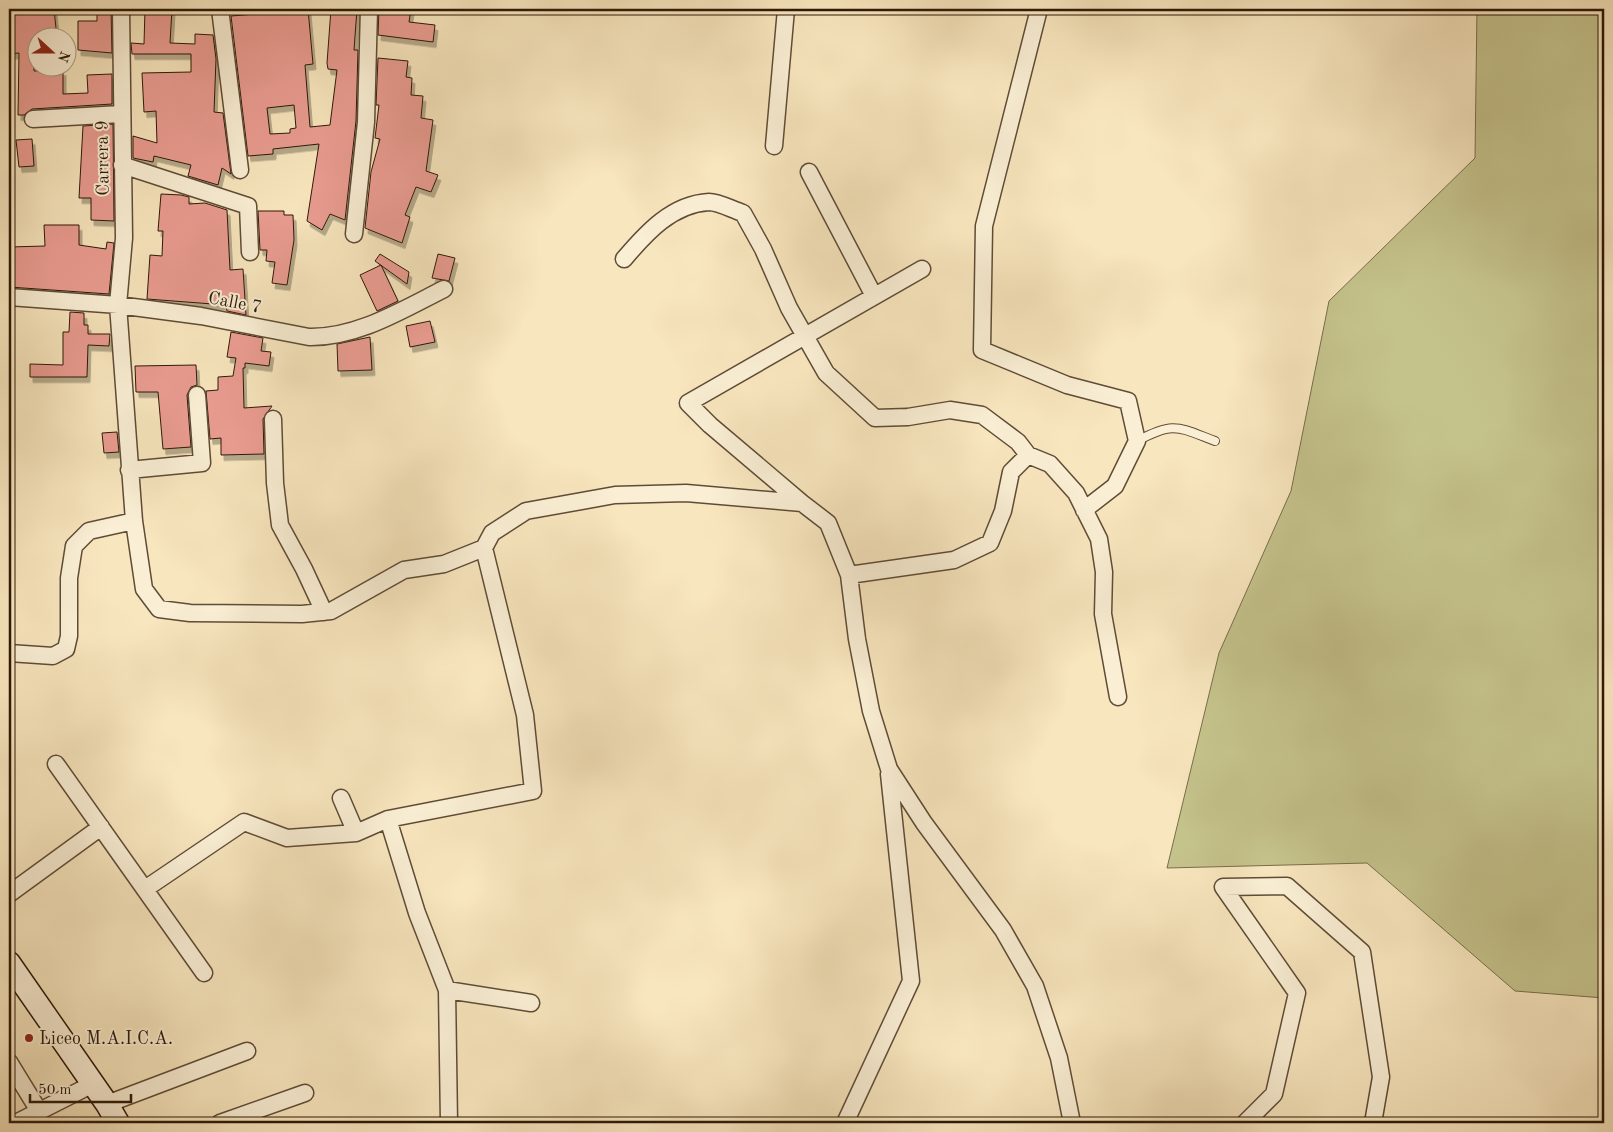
<svg xmlns="http://www.w3.org/2000/svg" width="1613" height="1132" font-family="'Old Standard TT',serif">
<defs>
<filter id="shadow"><feDropShadow dx="3" dy="5.5" stdDeviation="0" flood-color="#0004"/></filter>
</defs>
<rect width="100%" height="100%" fill="#f8e6be"/>
<filter id="stains"><feTurbulence type="fractalNoise" baseFrequency=".004" numOctaves="4"/><feColorMatrix values="0 0 0 0 .2 0 0 0 0 .09 0 0 0 0 .02 0 0 0 .5 -.17"/></filter>
<radialGradient id="worn" r=".72"><stop offset=".6" stop-color="#630" stop-opacity="0"/><stop offset="1" stop-color="#630" stop-opacity=".3"/></radialGradient>
<path fill="#c5c38c" stroke="#786e4a" d="M1477,9H1604V998L1515,991L1367,863L1167,868L1219,653L1291,491L1329,301L1475,158Z"/>
<path fill="#ea9c91" stroke="#2c1909" fill-rule="evenodd" filter="url(#shadow)" d="M9,9H54L57,38H38V42L33,43L34,71L63,70V94L88,93L87,75L112,74V104L32,109L24,115H18L19,53L9,54Z
M97,9H111L112,53L78,50V21H97Z
M145,9H172L170,43L195,44V34L213,35L216,59L214,112L223,113L231,174L222,168L218,185L188,176L191,165L154,156L153,162L133,158V136L157,143L156,111L144,112L142,73L191,72V54H132L131,43L144,44Z
M267,9H308L313,64L305,65L310,127L330,125L337,70L328,69L327,63L331,9H357L354,50H358L356,121L345,220L330,214L322,230L307,221L319,144L273,149V154L248,156L231,16L268,13ZM294,105L296,128L290,129V133L270,134L267,108Z
M379,9H411L409,22L435,25L433,42L378,35Z
M378,58L408,61L406,77L412,78L411,95L423,96L421,118L433,120L426,171L438,175L431,192L416,187L405,215L410,217L402,243L365,228L371,172L380,139L375,138L379,105H376Z
M113,124L114,221L91,220V198H79L83,126Z
M32,139L34,166L19,167L16,140Z
M161,194L181,195L189,197V204L205,203L227,210L230,270L243,269L246,315L227,311L226,305L147,299L150,255L162,256L163,231H158Z
M258,211H284V215H293L294,240L287,285L272,283L275,262L266,261L267,250H260Z
M44,225H79V245L106,249L107,242L114,243L109,294L9,287V247L45,246Z
M380,254L409,272L407,284L375,261Z
M438,254L455,258L449,281L432,278Z
M381,265L398,301L377,311L360,275Z
M70,312L84,313V325H88V334H110L109,346L88,345L87,377H30V364L63,365V332H69Z
M430,321L435,342L410,347L406,326Z
M231,332L263,338L261,351L271,352L269,366L245,363V368H243L244,408L272,406L263,419L264,454L221,455V438L210,439L206,391L218,390V377L233,376L236,358L227,357Z
M370,337L372,370L338,371L337,344Z
M196,365L197,385L191,387L187,395L191,447L163,449L158,392H136L135,366Z
M117,432L119,452L104,453L102,433Z"/>
<g fill="none" stroke-linecap="round" stroke-linejoin="round">
<defs>
<path id="lane" d="M1137,441C1174,421 1178,427 1215,441"/>
<path id="street" d="M121,9L124,238L118,305L134,521L144,589L159,609L190,613L302,614L331,611L404,570L444,564L484,548L492,533L526,511L615,495L686,493L802,503L828,523L849,575L857,639L871,711L889,769L924,823L1003,930L1035,986L1059,1058L1072,1123
M220,9L240,170
M1039,9L984,226L982,350L1067,385L1128,401L1137,441L1115,486L1084,510
M33,119L121,114
M774,146L786,9
M122,165L248,206L250,252
M809,172L874,296
M354,234L366,122L369,9
M624,259C646,233 672,204 709,202C719,202 733,210 743,213L763,249L789,308L826,373L875,418L908,417L950,410L982,415L1018,442L1028,455
M9,297L118,305L201,316L309,337C357,338 402,310 444,289
M273,419L275,483L280,525L304,569L324,612
M129,470L202,463L197,395
M802,503L710,425L688,403L922,269
M849,575L954,560L990,543L1003,511L1011,472L1028,455L1050,464L1076,493L1099,539L1104,572L1103,614L1118,697
M9,653L53,656L66,649L69,636V578L74,546L89,531L134,521
M56,764L204,973
M341,798L356,833
M388,819L417,913L447,990L449,1123
M145,889L244,822L287,838L356,833L388,819L533,791L525,715L484,548
M9,894L101,827
M447,990L531,1003
M9,1062L39,1111
M107,1104L247,1051
M16,1123L93,1084
M220,1123L305,1093
M845,1123L911,981L889,774
M1245,1123L1274,1094L1297,993L1223,887L1287,886L1362,952L1381,1077L1373,1123"/>
<path id="secondary" d="M9,963L107,1104L118,1123"/>
</defs>
<use href="#lane" stroke="#5f4c36" stroke-width="10"/>
<use href="#street" stroke="#5f4c36" stroke-width="19"/>
<use href="#secondary" stroke="#2c1909" stroke-width="25"/>
<use href="#lane" stroke="#faefd5" stroke-width="8"/>
<use href="#street" stroke="#faefd5" stroke-width="16"/>
<use href="#secondary" stroke="#faefd5" stroke-width="22"/>
</g>
<circle fill="#8f2418" stroke="#faefd5" stroke-width="2" cx="29" cy="1038" r="5"/>
<g text-anchor="middle" stroke-width="4" stroke-linejoin="round" paint-order="stroke">
<g font-size="18" fill="#2c1909" stroke="#faefd5">
<text transform="translate(102 158) rotate(-91)" y="6">Carrera 9</text>
<text transform="translate(235 302) rotate(11)" y="6">Calle 7</text>
</g>
<g font-size="18" fill="#2c1909" stroke="#faefd5" text-anchor="start">
<text x="39" y="1044">Liceo M.A.I.C.A.</text>
</g>
</g>
<rect width="1613" height="1132" fill="none" stroke="#f8e6be" stroke-width="30"/>
<rect x="10" y="10" width="1593" height="1112" fill="none" stroke="#2c1909" stroke-width="2.5"/>
<rect x="15" y="15" width="1583" height="1102" fill="none" stroke="#2c1909"/>
<g transform="translate(52 52) rotate(111)"><circle r="24" fill="#faefd5" stroke="#a89983"/>
<path d="M0-4L9 19L0 12L-9 19Z" fill="#8f2418"/>
<text y="-8" font-size="14" font-weight="bold" text-anchor="middle" fill="#2c1909">N</text>
</g>
<path d="M30 1094v8h101v-8" fill="none" stroke="#2c1909" stroke-width="2.5"/>
<text x="38" y="1094" font-size="15" fill="#2c1909" stroke="#faefd5" stroke-width="4" paint-order="stroke">50 m</text>
<rect width="100%" height="100%" filter="url(#stains)"/>
<rect width="100%" height="100%" fill="url(#worn)"/>
</svg>
